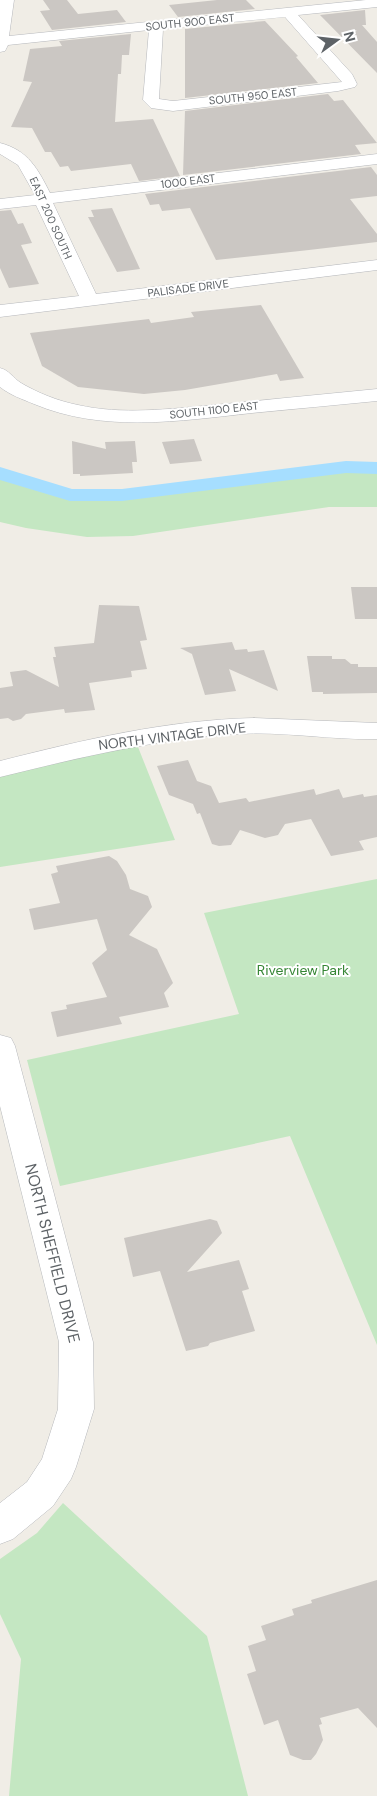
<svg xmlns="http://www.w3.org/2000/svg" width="377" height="1796" font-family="'DM Sans',sans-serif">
<rect width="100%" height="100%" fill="#f0ede6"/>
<path fill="#c4e7c2" d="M345,471H377V507H329L133,536L87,537L26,528L0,522V477L51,493L99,498Z
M131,746L138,747L175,840L0,867V775Z
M377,879V1345L290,1136L60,1186L27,1060L239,1014L204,913Z
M63,1503L207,1636L248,1796H9L21,1659L0,1614V1559L37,1533Z"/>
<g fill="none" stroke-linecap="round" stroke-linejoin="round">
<path fill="#a6deff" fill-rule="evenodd" d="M346,461L377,462V474L346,473L122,501H70L0,480V467L72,489H122Z"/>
</g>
<path fill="#cbc7c3" d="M43,0H67L78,14L117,10L126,22L52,30L40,11L50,10Z
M217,0H246L255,9L178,17L169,5Z
M365,10L366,25H362L377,42V73L320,15Z
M265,21L298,56L296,57L318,83L185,98V29Z
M131,34L129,55H122L121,74H118L115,122L153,119L180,176L139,181L131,164L71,171L68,166L60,167L51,152H45L32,128L11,127L32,82L23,81L30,49L62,46L59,41Z
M328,94L334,101L343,100L377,143L355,145L361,154L183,175L185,111Z
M371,167L377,175V196L350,199L377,234V242L309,250L216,260L190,208L162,211L159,204L150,205L145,194Z
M112,208L140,269L117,272L88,217H94L91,210Z
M11,210L18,224L23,223L32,243L21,245L39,284L9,288L0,268V211Z
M261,305L304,378L280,381L277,374L185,390L144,394L78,387L42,366L30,333L149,319L151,323L194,317L191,312Z
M194,439L202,461L170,464L162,442Z
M72,441L106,449L105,442L135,441L137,462H132L133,473L80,476V474H73Z
M351,587H377V619H355Z
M99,605L139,606L147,640L140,641L147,669L131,671L132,677L89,683L95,710L65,713L64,709L26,714L21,719L13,721L8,718L0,719V688L13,686L10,672L26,670L59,687L53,657H56L54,647L94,643Z
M232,642L235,650L247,649L248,652L264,650L278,691L229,669L236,691L205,695L192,654L180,648Z
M307,656H332V659H345L351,664H358V667H377V693L323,694V692H312Z
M188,760L197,781L211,786L219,803L246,798L249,802L314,789L316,795L339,789L343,798L363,794L364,797L377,795V837L359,841L364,850L331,856L311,819L285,824L278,835L265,838L240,830L231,845L219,846L212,844L200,813L197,814L193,804L169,795L157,766Z
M109,856L117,861L126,875L130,889L148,896L152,907L129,935L157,949L173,983L164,993L169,1007L119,1017L122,1024L57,1037L51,1012L67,1009L66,1005L107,997L92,963L107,950L97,919L34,930L29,909L60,903L51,874L58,872L56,866Z
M210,1219L217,1221L222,1233L187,1272L239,1260L249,1289L242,1291L255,1331L210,1343L208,1346L186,1351L160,1271L133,1277L124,1238Z
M377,1580V1728L358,1708L320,1718L322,1724L319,1725L323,1740L316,1754L311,1760H303L290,1755L278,1720L264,1725L247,1674L256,1671L248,1646L266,1640L261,1626L294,1615L292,1609L312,1603L311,1600Z"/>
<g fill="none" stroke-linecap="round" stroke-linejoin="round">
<defs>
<path id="minor" d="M0,0H14L9,36L366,0H377V7L298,15L352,74L357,84L355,87L338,91L173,111L151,108L143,100L149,30L8,45L5,51L0,52ZM285,17L342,82L173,101L159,99L163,29Z
M0,143C28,150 38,169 50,193L377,154V164L53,203L96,294L377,260V270L0,317V305L79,296L36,205L0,209V199L35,195L18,165L0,154Z
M0,368C9,370 13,378 21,383C38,393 58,401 78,405C122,415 169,409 214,405C268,400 323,394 377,389V401C335,405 294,409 252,413C180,421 103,433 34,404C22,399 10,395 0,387Z
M254,718L377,723V739C330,740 283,731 236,734C156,739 77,758 0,777V761C83,740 167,720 254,718Z
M0,1035L11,1038L15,1046L93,1342L94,1409L76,1467L71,1479L53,1506L13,1539L0,1544V1503L27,1482L42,1459L58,1409L59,1342L0,1106Z"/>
</defs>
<use href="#minor" stroke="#b6b8bc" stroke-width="1"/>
<use href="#minor" fill="#fff" fill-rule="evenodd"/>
</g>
<g text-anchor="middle" stroke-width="4" stroke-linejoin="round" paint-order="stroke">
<g font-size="11" fill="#5d6266" stroke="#fff">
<text transform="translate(190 22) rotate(-6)" y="4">SOUTH 900 EAST</text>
<text transform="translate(253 96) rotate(-6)" y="4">SOUTH 950 EAST</text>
<text transform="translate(188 181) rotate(-7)" y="4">1000 EAST</text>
<text transform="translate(51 218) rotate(66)" y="4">EAST 200 SOUTH</text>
<text transform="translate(188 288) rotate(-7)" y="4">PALISADE DRIVE</text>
<text transform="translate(214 410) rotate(-6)" y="4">SOUTH 1100 EAST</text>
</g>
<g font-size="14" fill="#5d6266" stroke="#fff">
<text transform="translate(172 736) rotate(-7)" y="5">NORTH VINTAGE DRIVE</text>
</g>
<g font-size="14" fill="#368635" stroke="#fff">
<text x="303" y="975">Riverview Park</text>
</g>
<g font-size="16" fill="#5d6266" stroke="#fff">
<text transform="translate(53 1253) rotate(76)" y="6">NORTH SHEFFIELD DRIVE</text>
</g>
</g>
<g transform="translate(337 40) rotate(75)" stroke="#ffffff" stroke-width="4" paint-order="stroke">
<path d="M0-4L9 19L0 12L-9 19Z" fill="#5d6266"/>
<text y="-8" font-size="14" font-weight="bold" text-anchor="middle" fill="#5d6266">N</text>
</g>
</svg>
